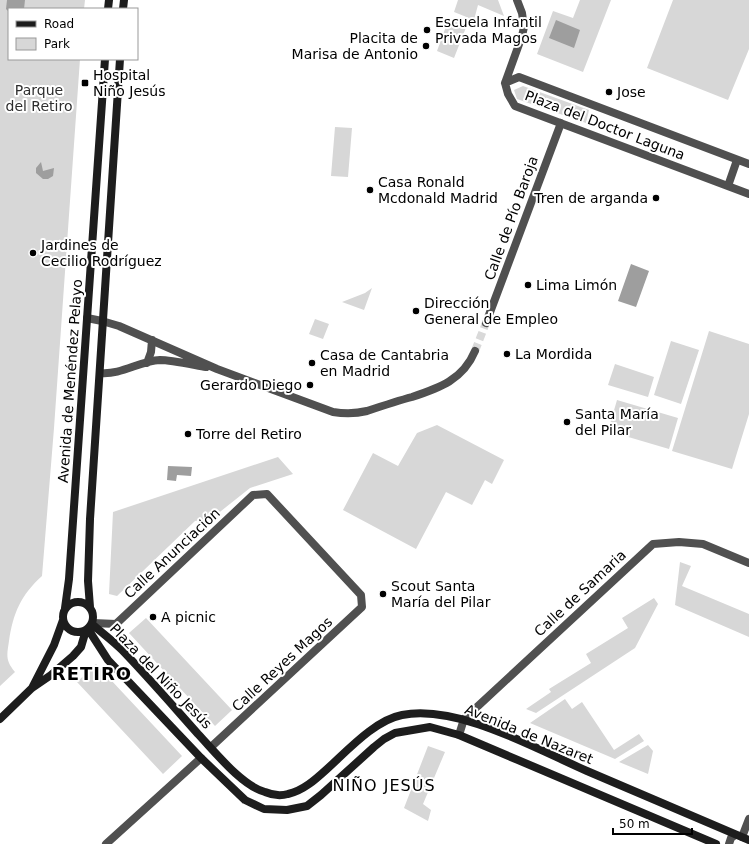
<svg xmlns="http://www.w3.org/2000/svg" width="749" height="844" font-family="'DejaVu Sans',sans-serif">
<rect width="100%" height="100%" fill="#fff"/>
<path fill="#d7d7d7" d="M0,0H85L84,9H9V59H80L54,428L42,576C21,595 13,613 9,641C7,655 5,660 15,672L0,686Z
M458,0H498L504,16L478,5L474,20L454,12Z
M580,0H611L583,72L537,54L553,11L573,18Z
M673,0H749V49L728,100L647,68Z
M449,18L467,25L454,58L437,51Z
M523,86L589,110L586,123L517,99L514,90Z
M335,127L352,128L348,177L331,176Z
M372,288L364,310L342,302L365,293Z
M315,319L329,324L323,339L309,334Z
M709,331L749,344V414L732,469L672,451Z
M671,341L699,350L681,404L654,395Z
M615,364L654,377L648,397L608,385Z
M617,400L678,418L669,449L608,431Z
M437,425L504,460L492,484L485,480L472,505L446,492L416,549L343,510L373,453L398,466L417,433Z
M278,457L293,474L250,488L211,519L195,521L117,596L109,594L113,512Z
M680,562L691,566L682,586L749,614V637L675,605Z
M654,598L658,604L635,648L536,713L526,709L551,692L549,689L591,663L586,654L628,628L622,618Z
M146,618L232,710L215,726L129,633Z
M96,664L182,756L163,774L77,682Z
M565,699L572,709L582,702L614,750L639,734L644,741L615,759L530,723Z
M648,745L653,751L648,774L619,762Z
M428,746L445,752L423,804L431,810L428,821L404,808Z"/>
<path fill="#9e9e9e" d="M7,0H25L24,9H9L8,11L6,9Z
M556,20L580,30L574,48L549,38Z
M41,162L43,171L54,168L53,176L48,179H43L36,173V168Z
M631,264L649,271L636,307L618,301Z
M168,466L192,467L191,476L177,475L176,481L167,480Z"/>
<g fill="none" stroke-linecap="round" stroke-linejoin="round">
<path stroke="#d9d9d9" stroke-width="8" stroke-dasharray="8 4" stroke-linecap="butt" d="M475,351L486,323"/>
<path stroke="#505050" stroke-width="8" d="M505,83L522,36L524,27L522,13L517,0
M749,164L519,77L505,83L508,94L515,106L749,194
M728,186L737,160
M87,318L102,321L119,326L217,369L333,412C345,414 355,414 367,411C382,406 397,401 412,397C439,388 463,380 475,351
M486,323L561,123
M147,363L151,352L152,340
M100,373C122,375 139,361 160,360C171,360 194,365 206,367
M93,623L116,624L253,495L267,494L361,595L362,607L211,747
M459,735L464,719L653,544L679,542L703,544L749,563
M742,837L749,819
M106,844L201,758
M729,844L731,838L735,835"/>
<path stroke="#1d1d1d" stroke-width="8" d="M108,9L109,0
M123,9L124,0
M63 617a15 15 0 1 1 30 0a15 15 0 1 1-30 0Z
M90,607L88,581L90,519L120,59
M65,608L69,579L105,59
M92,624C102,633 113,641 122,650C148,677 173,706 198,734C215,752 242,786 265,792C272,795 281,796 288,794C303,791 316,779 327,769C347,751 375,720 402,715C458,704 536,749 587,771C641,794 695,817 749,840
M88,629L108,660L201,758L245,800L264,809L287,810L307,806L321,795L374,747L384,739L395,733L430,727L459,735L716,844
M32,688L54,645L63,620
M0,719L32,688L51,675L73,656L81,647L86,630"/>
</g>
<g fill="#000" stroke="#fff" stroke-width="1.5">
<circle cx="427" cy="30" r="4"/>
<circle cx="426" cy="46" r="4"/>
<rect x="81" y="79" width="8" height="8" rx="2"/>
<circle cx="609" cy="92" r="4"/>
<circle cx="370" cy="190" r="4"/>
<circle cx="656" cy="198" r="4"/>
<circle cx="33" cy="253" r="4"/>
<circle cx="528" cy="285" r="4"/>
<circle cx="416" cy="311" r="4"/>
<circle cx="507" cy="354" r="4"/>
<circle cx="312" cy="363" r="4"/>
<circle cx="310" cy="385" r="4"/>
<circle cx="567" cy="422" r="4"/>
<circle cx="188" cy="434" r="4"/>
<circle cx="383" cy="594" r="4"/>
<circle cx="153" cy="617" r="4"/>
</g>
<g text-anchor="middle" stroke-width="4" stroke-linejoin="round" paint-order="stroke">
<g font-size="14" fill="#000" stroke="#fff" text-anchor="start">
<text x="435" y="27">Escuela Infantil<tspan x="435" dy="16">Privada Magos</tspan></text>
<text x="418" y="43" text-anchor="end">Placita de<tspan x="418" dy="16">Marisa de Antonio</tspan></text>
<text x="93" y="80">Hospital<tspan x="93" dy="16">Niño Jesús</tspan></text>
<text x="617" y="97">Jose</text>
<text x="378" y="187">Casa Ronald<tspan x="378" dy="16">Mcdonald Madrid</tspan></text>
<text x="648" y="203" text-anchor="end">Tren de arganda</text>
<text x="41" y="250">Jardines de<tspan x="41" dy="16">Cecilio Rodríguez</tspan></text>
<text x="536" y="290">Lima Limón</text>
<text x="424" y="308">Dirección<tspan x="424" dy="16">General de Empleo</tspan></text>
<text x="515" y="359">La Mordida</text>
<text x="320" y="360">Casa de Cantabria<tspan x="320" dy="16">en Madrid</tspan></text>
<text x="302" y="390" text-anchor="end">Gerardo Diego</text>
<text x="575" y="419">Santa María<tspan x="575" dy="16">del Pilar</tspan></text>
<text x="196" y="439">Torre del Retiro</text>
<text x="391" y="591">Scout Santa<tspan x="391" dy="16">María del Pilar</tspan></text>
<text x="161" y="622">A picnic</text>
</g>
<g font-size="14" fill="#2e2e2e" stroke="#fff">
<text x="39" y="95">Parque<tspan x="39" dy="16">del Retiro</tspan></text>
</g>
<g font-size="14" fill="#000" stroke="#fff">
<text transform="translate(605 125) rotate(21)" y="5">Plaza del Doctor Laguna</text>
<text transform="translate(511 218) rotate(-70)" y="5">Calle de Pío Baroja</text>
<text transform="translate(70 381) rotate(-86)" y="5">Avenida de Menéndez Pelayo</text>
<text transform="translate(172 553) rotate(-43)" y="5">Calle Anunciación</text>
<text transform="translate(580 593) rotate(-43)" y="5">Calle de Samaria</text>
<text transform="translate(282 664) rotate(-43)" y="5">Calle Reyes Magos</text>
<text transform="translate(161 676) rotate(46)" y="5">Plaza del Niño Jesús</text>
<text transform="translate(529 734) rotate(22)" y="5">Avenida de Nazaret</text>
</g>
<g font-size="16" letter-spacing="1" fill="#000" stroke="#fff">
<text x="384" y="791">NIÑO JESÚS</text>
</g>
<g font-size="18" font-weight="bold" letter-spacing="1" fill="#000" stroke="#fff">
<text x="92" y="680">RETIRO</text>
</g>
</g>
<rect x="8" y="8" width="130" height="52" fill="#ffffff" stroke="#999999"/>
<rect x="16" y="21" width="20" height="6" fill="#1d1d1d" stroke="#999999"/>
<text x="44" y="28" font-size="12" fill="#000000">Road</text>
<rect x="16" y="38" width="20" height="12" fill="#d7d7d7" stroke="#999999"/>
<text x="44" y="48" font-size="12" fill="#000000">Park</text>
<path d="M613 828v6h79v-6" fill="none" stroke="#000000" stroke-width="2"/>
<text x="619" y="828" font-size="12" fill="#000000" stroke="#ffffff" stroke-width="3" paint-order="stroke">50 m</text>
</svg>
